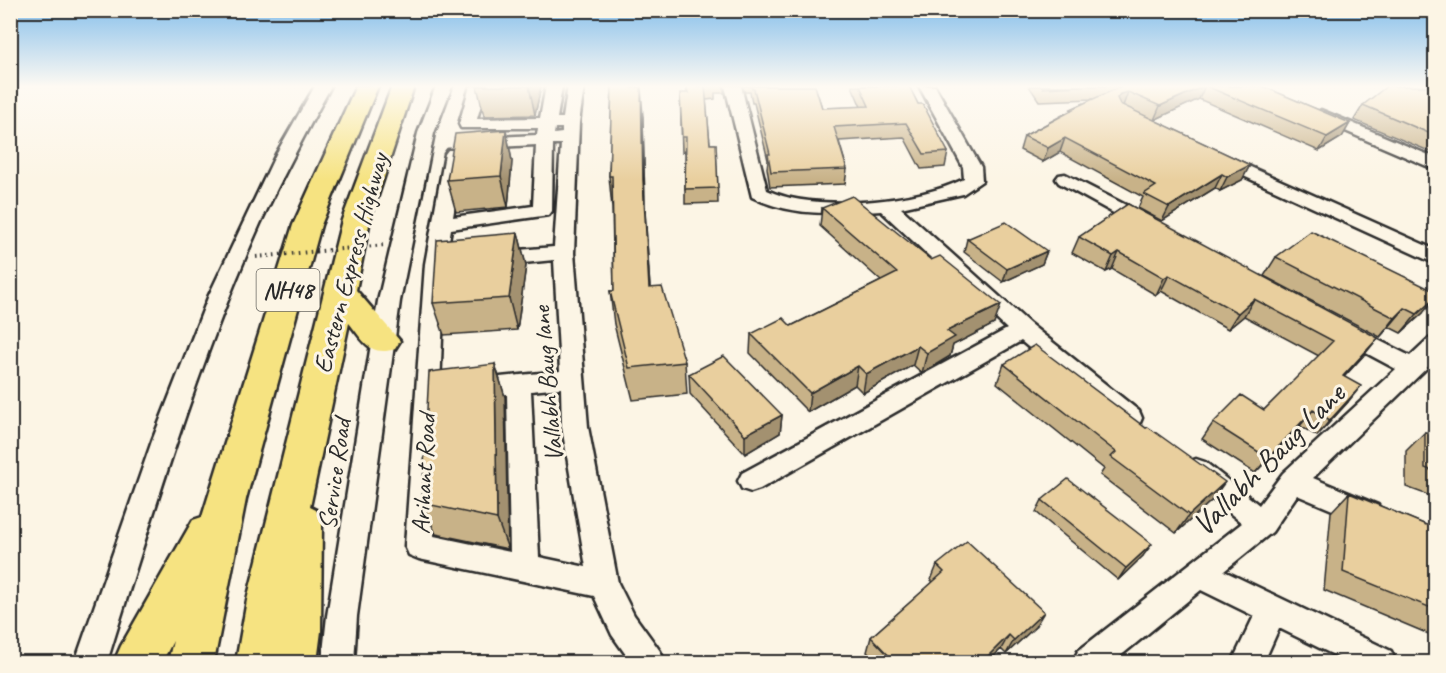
<svg xmlns="http://www.w3.org/2000/svg" width="1446" height="673" font-family="Caveat,sans-serif">
<rect width="100%" height="100%" fill="#fcf5e5"/>
<filter id="ink" filterUnits="userSpaceOnUse"><feTurbulence type="fractalNoise" baseFrequency=".0167" numOctaves="2"/><feDisplacementMap in="SourceGraphic" scale="12" xChannelSelector="R" yChannelSelector="G"/><feConvolveMatrix kernelMatrix="1 2 1 2 8 2 1 2 1" color-interpolation-filters="sRGB"/></filter>
<g filter="url(#ink)">
<g fill="none" stroke-linecap="round" stroke-linejoin="round">
<defs>
<path id="minor" d="M315,86H331C306,132 282,177 260,224C197,365 153,515 107,662H75L152,441L209,295L276,154Z
M436,86H452L434,133L400,301L357,616L354,662H322L327,616L378,301L418,133Z
M470,86H486L477,119L540,118L546,86H562L557,118H563L568,86H584L579,123L574,253L588,427L618,583L634,615L660,651L665,662H631L612,635L594,596L419,559L409,555L405,546L425,264L445,154L448,150H460L463,154L453,217L533,206L536,145L479,148L473,147L470,143L473,139L479,138L537,135L538,128H461L459,124ZM555,128H562V133L554,134ZM553,144H561L554,247L494,252L487,254L484,259L487,264L494,266L554,260L560,371L471,380L463,383L459,389L463,395L471,398L507,394L510,552L434,536L445,264L451,229L549,215L552,211ZM561,388L562,427L586,567L539,557L531,391Z
M725,86H741L767,190C813,213 919,202 964,179L963,167L919,86H935L981,167L982,181L963,194L901,208L1030,324L1139,411L1142,418L1139,425L1130,428L1121,425L1021,341L760,489L751,492L742,489L738,481L742,473L1007,329L881,211C837,214 793,217 752,197Z
M1321,110L1436,158V170L1315,118L1313,115Z
M1219,153L1436,250V264L1213,162L1210,158L1213,154Z
M1065,174L1153,219L1156,223L1153,227H1139L1059,183L1056,179L1059,175Z
M1346,324L1410,356L1428,339L1436,337V359L1313,478L1378,505L1382,513L1378,521L1368,525L1297,495L1272,532L1224,571L1391,651L1396,662H1348L1279,628L1264,662H1232L1254,616L1201,590L1113,662H1073L1078,651L1242,523L1187,478L1183,470L1187,462L1196,459L1205,462L1259,505L1283,473L1396,369L1338,338L1335,332L1338,326Z"/>
<path id="highway" d="M356,86H378L321,225L246,499L214,662H168L173,641L162,662H114L121,646L193,520L202,517L293,225Z
M392,86H414L370,220L356,290L400,341L395,349C370,357 363,340 349,323L310,507L316,510L322,522L321,631L317,662H236L247,600L342,220Z"/>
</defs>
<use href="#minor" stroke="#2b2b2b" stroke-width="5"/>
<use href="#highway" stroke="#2b2b2b" stroke-width="5"/>
<use href="#minor" fill="#fcf5e5" fill-rule="evenodd"/>
<use href="#highway" fill="#f6e381" fill-rule="evenodd"/>
<path stroke="#2b2b2b" stroke-width="4" stroke-dasharray="1.5 4.5" stroke-linecap="butt" d="M256,257L385,245"/>
</g>
<path fill="#c8b288" stroke="#2b2b2b" stroke-width="1.5" d="M477,86H541L535,115L484,116Z
M612,86H634L643,117L645,211L650,288L685,362L687,394L633,400L614,324L610,291H614L612,208L609,176Z
M686,86H724V93H715V99L706,100L710,144H716L718,203L685,204V151L682,152L680,93H687Z
M742,86H815L822,108L861,107L852,86H909L918,104L948,152L945,167L921,169L904,137L839,141L847,169L845,184L770,187L767,168L768,160L754,103H752L750,92H745Z
M1029,86H1262L1350,123L1342,137L1319,151L1199,99L1154,120L1250,165L1242,180L1220,191L1215,188L1162,221L1138,208L1143,197L1060,152L1043,162L1020,150L1024,136L1070,111L1071,109L1093,99L1039,101Z
M1436,86V154L1354,120L1363,105Z
M506,130L512,161L508,207L456,212L447,180Z
M1128,204L1365,354L1344,377L1348,402L1317,436L1300,426L1255,473L1202,439L1213,423L1264,410L1319,356L1244,316L1228,329L1161,291L1156,295L1112,269L1106,272L1072,253L1079,237Z
M822,208L994,324L953,345L950,356L922,373L913,365L863,393L855,385L808,412L750,353L751,334L791,326L881,281L820,226Z
M518,233L526,265L517,330L444,335L433,303Z
M967,239L1047,251L1042,264L1003,282L964,252Z
M1276,257L1423,313L1401,333L1389,327L1380,337L1264,276Z
M495,364L505,397L508,549L436,534L422,503Z
M1004,364L1211,501L1176,533L1100,475L1104,469L997,383Z
M689,374L782,415L780,433L745,454L690,394Z
M1436,422V498L1406,487V451L1425,432L1429,433L1428,430Z
M1349,493L1436,529V637L1324,590L1331,512Z
M1042,500L1143,556L1118,580L1036,512Z
M937,565L1035,627L1006,654L1001,649L987,663H877L867,652L871,637L933,582L931,580Z"/>
<path fill="#a3916f" stroke="#2b2b2b" stroke-width="1.5" d="M529,86H541L535,115Z
M1205,86L1199,99L1154,120L1160,106Z
M641,87L643,117L645,211L652,320L643,180Z
M1128,92L1123,106L1112,112L1117,98L1120,94Z
M1350,123L1342,137L1319,151L1327,137Z
M506,130L512,161L508,207L501,176Z
M1065,138L1060,152L1043,162L1048,148Z
M1250,165L1242,180L1220,191L1227,177Z
M1222,174L1215,188L1162,221L1169,207Z
M518,233L526,265L517,330L509,298Z
M1047,251L1042,264L1003,282L1007,269Z
M1119,252L1112,269L1106,272L1113,256Z
M1169,275L1161,291L1156,295L1164,278Z
M1436,297L1423,313L1401,333L1417,314Z
M1254,299L1244,316L1228,329L1238,313Z
M1001,305L994,324L953,345L950,356L922,373L927,353L947,331Z
M1405,308L1389,327L1380,337L1395,318Z
M1378,338L1365,354L1330,392L1343,376Z
M918,346L913,365L863,393L866,374Z
M495,364L505,397L508,549L497,519Z
M858,366L855,385L808,412L810,393Z
M1361,386L1348,402L1317,436L1330,420Z
M1313,410L1300,426L1255,473L1268,458Z
M782,415L780,433L745,454V435Z
M1225,482L1211,501L1176,533L1189,515Z
M1152,544L1143,556L1118,580L1126,568Z
M1044,612L1035,627L1006,654L1014,640Z
M1009,635L1001,649L987,663H981Z"/>
<path fill="#e9cf9e" stroke="#2b2b2b" stroke-width="1.5" d="M612,86H632V88L641,87L643,180L649,288L662,287L685,362L629,368L610,291H614L612,176H609Z
M687,86H705L710,144H716L718,188L685,189L686,137H682L680,93H688Z
M751,86H815L822,108L869,106L860,86H909L918,104H923L948,152L924,154L906,123L834,127L847,169L771,172L768,154H770L754,89H752Z
M1042,86H1081L1043,88Z
M1122,86H1204L1160,106L1128,92L1120,94L1117,98L1120,104L1250,165L1227,177L1222,174L1169,207L1144,194L1156,186L1065,138L1048,148L1024,136L1073,110L1071,109Z
M1206,86H1262L1350,123L1327,137Z
M1387,86H1436V136L1363,105Z
M506,130L501,176L447,180L455,134Z
M852,196L931,260L940,256L1001,305L947,331L955,337L927,353L918,346L866,374L858,366L810,393L751,334L783,318L791,326L897,273L822,208Z
M1128,204L1378,338L1343,376L1361,386L1330,420L1313,410L1268,458L1213,423L1241,395L1264,410L1333,341L1254,299L1238,313L1169,275L1164,278L1119,252L1113,256L1079,237Z
M1006,222L1047,251L1007,269L967,239Z
M1311,231L1436,292V297L1417,314L1405,308L1395,318L1276,257Z
M518,233L509,298L433,303L437,240Z
M1035,345L1146,428L1148,427L1225,482L1189,515L1111,457L1116,452L1004,364Z
M724,356L782,415L745,435L689,374Z
M495,364L497,519L422,503L429,372Z
M1425,432L1436,436V472L1425,468Z
M1068,479L1152,544L1126,568L1042,500Z
M1349,493L1436,529V610L1343,572Z
M967,541L1044,612L1014,640L1009,635L981,663H896L871,637L944,572L937,565Z"/>
</g>
<linearGradient id="sky" x2="0" y2="1"><stop stop-color="#84beeb"/><stop offset="0.48" stop-color="#fefaf3"/><stop offset="1" stop-color="#fefaf3" stop-opacity="0"/></linearGradient>
<rect width="1446" height="180" fill="url(#sky)"/>
<g text-anchor="middle" stroke-width="6" stroke-linejoin="round" paint-order="stroke">
<rect fill="#fcf5e5" stroke="#6a6863" stroke-width="1.5" x="256.5" y="269" width="63" height="42" rx="4.5"/>
<g font-size="24" font-weight="bold" fill="#2b2b2b">
<text x="288" y="298">NH48</text>
</g>
<g font-size="26" fill="#2b2b2b" stroke="#fcf5e5">
<text transform="translate(350 263) rotate(-75)" y="9">Eastern Express Highway</text>
<text transform="translate(547 384) rotate(-95)" y="9">Vallabh Baug lane</text>
<text transform="translate(334 474) rotate(-82)" y="9">Service Road</text>
<text transform="translate(423 474) rotate(-87)" y="9">Arihant Road</text>
</g>
<g font-size="32" fill="#2b2b2b" stroke="#fcf5e5">
<text transform="translate(1268 459) rotate(-45)" y="11">Vallabh Baug Lane</text>
</g>
</g>
<rect width="1446" height="673" fill="none" stroke="#fcf5e5" stroke-width="36"/>
<rect x="18" y="18" width="1410" height="637" fill="none" stroke="#2b2b2b" stroke-width="2" filter="url(#ink)"/>
</svg>
